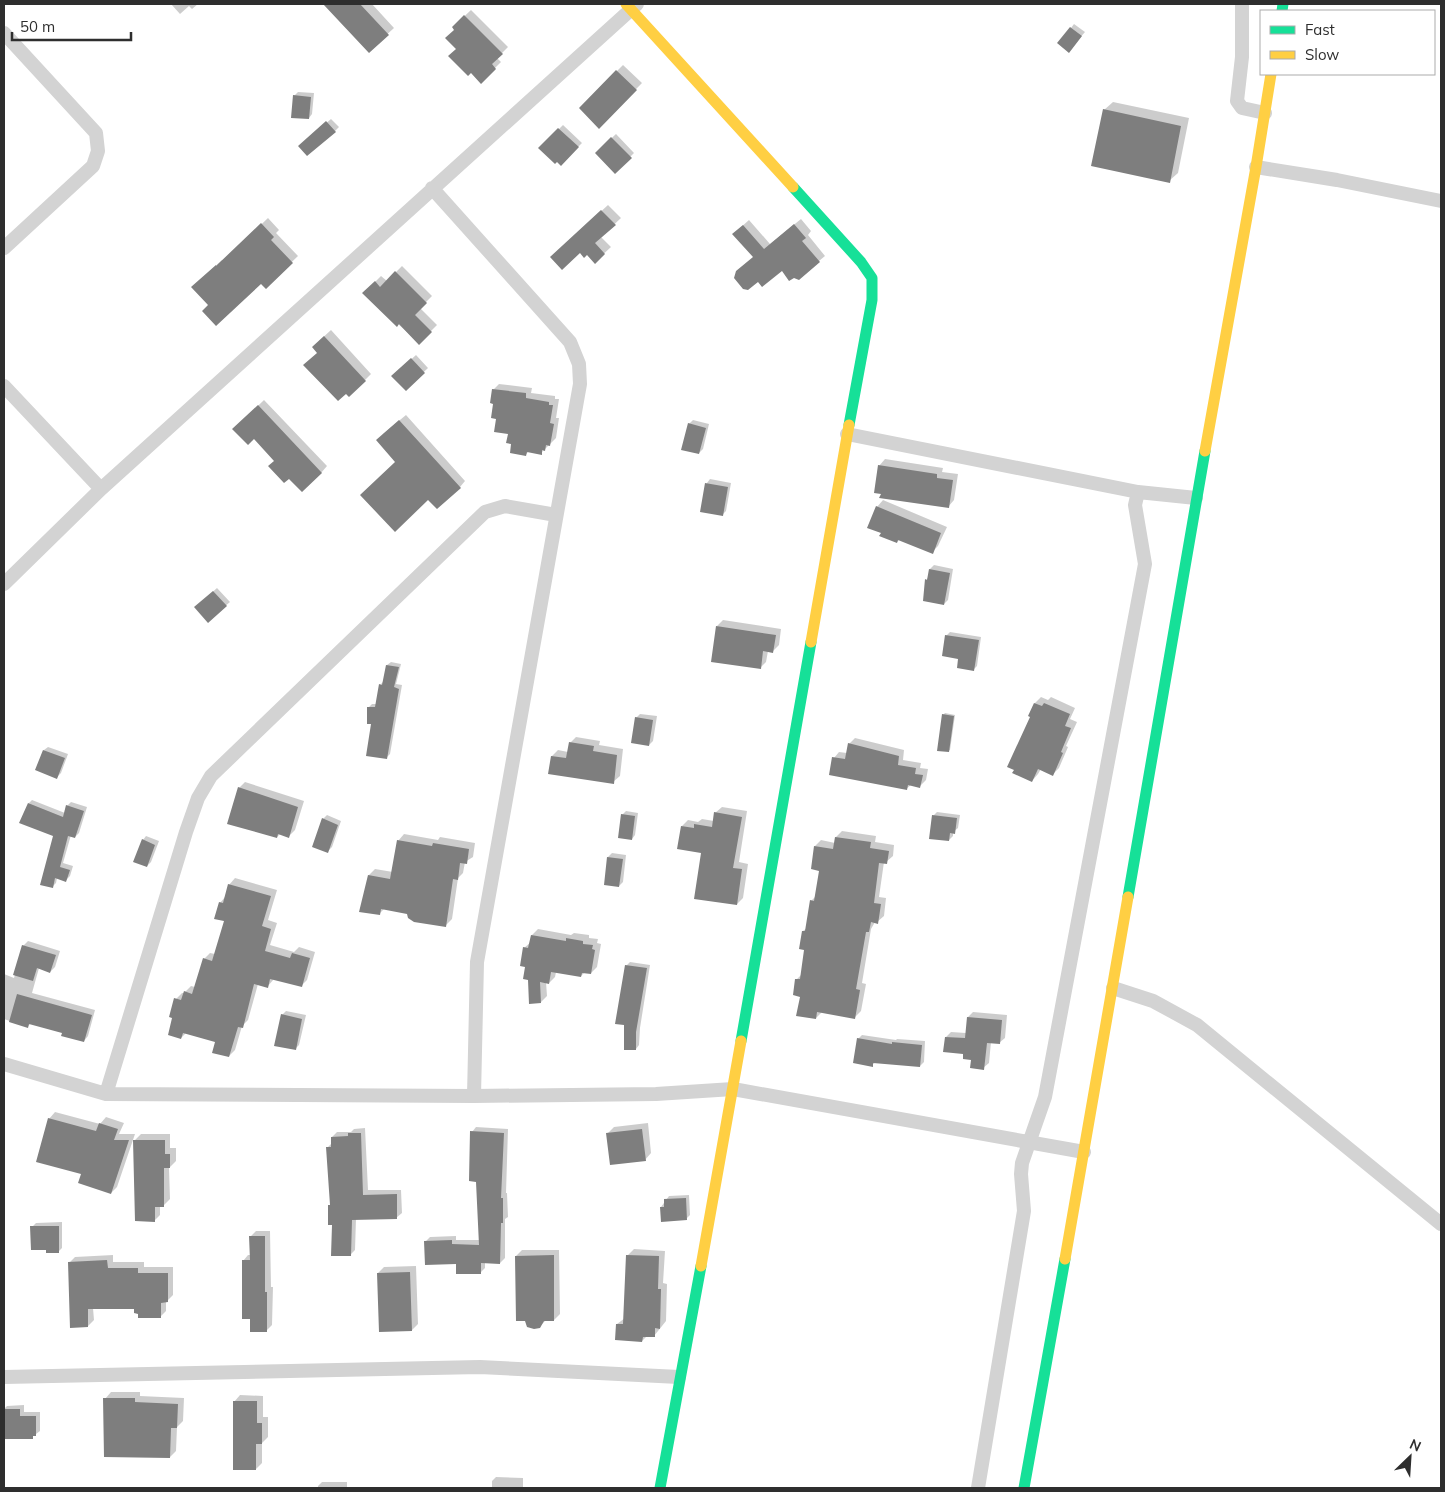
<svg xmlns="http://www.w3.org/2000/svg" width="1445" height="1492" font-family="Mulish,sans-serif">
<rect width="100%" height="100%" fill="#fff"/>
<path fill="#0003" d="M171,4H198L192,9L189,6L180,14Z
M325,4H372L394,28L369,51Z
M471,10L508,47L497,58L501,62L481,82L458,49L456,29L453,27Z
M1074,24L1085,32L1072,47L1071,28Z
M623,65L642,83L599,127L580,108Z
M298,92L314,93L312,114L309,118L294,96Z
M1113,102L1189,118L1178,173L1169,181L1104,110Z
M331,119L339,127L335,131L304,142Z
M563,125L582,143L561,164L540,148Z
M616,134L634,153L615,172L596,153Z
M608,205L621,218L601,237L611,247L595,262L587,253L580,251H558Z
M268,218L279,230L276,233L298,256L266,287L261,282L210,305L199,281L222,260L223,261Z
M801,219L811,231L808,235L825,256L819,261L782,270L740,228L749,220L770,244Z
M402,266L432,296L420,308L437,325L419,343L364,293L381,276L387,281Z
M331,330L371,374L365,380L319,353V341Z
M416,355L428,368L406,389L393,376Z
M499,384L532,388L531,393L555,396V399H559L556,418H559L556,438L541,453L529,451L526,454L513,443L509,433L498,417L493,390Z
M264,400L327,466L321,473L275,461L254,438L234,429Z
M406,415L465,481L460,487L397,462L383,434Z
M693,420L709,424L703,449L699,453L689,424Z
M885,459L943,468L942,472L958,474L954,500L948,507L883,493L879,466Z
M710,479L731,483L726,511L722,515L701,511L707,483Z
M883,500L947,527L938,546L932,552L900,539L897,542L882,533L877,507Z
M934,565L953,569L948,600L944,604L926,580L929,577L930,569Z
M217,588L230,602L208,621L196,607Z
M723,620L781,629L779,645L773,651H768L766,662L760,668L717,626Z
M950,632L981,637L977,666L974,669L960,658L946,636Z
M391,662L401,664L396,684L402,685L390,754L386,758L373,723L369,707L372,704H376L380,685L384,681L387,665Z
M1041,697L1048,700L1051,697L1075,708L1070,719L1077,722L1066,746L1068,747L1059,768L1053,774L1041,769L1038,774L1032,781L1031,716H1030L1035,703Z
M945,713L955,715L950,750L948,751L943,715Z
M640,714L657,716L653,741L649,745L636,718Z
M576,737L600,741L599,745L623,749L620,776L613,782L550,773L552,756L558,750L568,752L570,743Z
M855,738L904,750L903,760L921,763L920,768L928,769L926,780L920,786L911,785L906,789L834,758L839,752L847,753L849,744Z
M48,747L68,754L61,773L57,777L44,750Z
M245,782L304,801L295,830L289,836L280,834L277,837L239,788Z
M32,800L65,813L67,806L71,802L87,807L79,833L75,837L71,835L63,863L73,866L70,876L66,880L57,878L56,883L52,887L54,836L29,803Z
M722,807L747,811L739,862L748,864L743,898L737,904L702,852L682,826L688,820L698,822L702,819L714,821L715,813Z
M626,811L638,813L635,835L632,839L622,815Z
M937,812L960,815L958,828L953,832V836L949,840L933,816Z
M327,815L341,821L332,847L328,851L323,819Z
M842,831L876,836L875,842L894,845L893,856L886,862H884L879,897L886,898L884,916L877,922H875L871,929L862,983L866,984L861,1011L855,1017L822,1012L816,1018L801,996L797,979L802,974L806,949L803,931L807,928L811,901L816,896L820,870L815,846L821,840L835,843L836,837Z
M404,834L438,840L440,837L475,843L473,857L465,862L463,873L458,878L452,919L446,925L408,912L385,908L379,914L369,875L375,869L393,872L398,841Z
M146,836L159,841L151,862L147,866L143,840Z
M612,853L626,855L623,882L619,886L608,857Z
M235,878L277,890L268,920L277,923L270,945L294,952L299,947L315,952L307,980L301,986L274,979L267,987L258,984L248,1020L242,1026L235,1050L229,1056L216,1041L186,1033L181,1038L176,999L182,993H184L191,986L195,987L204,959L210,953L215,954L225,920L220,903L225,897L229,885Z
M538,929L571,935L574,933L589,935V938L598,939L597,943L601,944L597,967L591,973L585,972L581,976L556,972L555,977L549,983L546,982L547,996L541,1002L529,979L524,948L531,942L532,935Z
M28,941L60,951L55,967L50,972L39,968L32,993L95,1010L88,1036L84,1041L64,1032L31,1023L27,1027L4,1019V974L14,978L23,946Z
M630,962L650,965L640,1028L639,1045L636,1049L626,966Z
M286,1011L306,1015L299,1045L295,1049L282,1015Z
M973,1012L1007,1015L1005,1038L999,1043L991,1042L989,1063L983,1068L946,1037L951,1032L966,1033L968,1017Z
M862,1035L896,1040L897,1039L925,1041L924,1062L920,1066L876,1062L872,1065L858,1039Z
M55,1112L100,1124L106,1117L124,1123L119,1134H135L117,1187L111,1193L83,1173L49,1119Z
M648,1123L651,1153L645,1160L608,1133L614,1127Z
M476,1127L508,1129L506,1193H507L508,1217L505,1219V1258L500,1263L485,1262V1268L480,1273L458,1263L425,1242L430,1237L456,1236V1240H480L477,1180L472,1132Z
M365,1128L368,1190H401L402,1213L396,1218L356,1219L355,1250L350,1255L333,1224L330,1205L331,1203L328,1147L332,1143V1137L337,1132H351L354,1129Z
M141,1134H170V1148H176V1161L169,1168L170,1199L164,1205H160V1215L154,1221L135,1140Z
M689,1195L690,1215L686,1219L661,1207L669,1196Z
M62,1222V1248L58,1252L47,1249L32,1227L36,1223Z
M256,1231H270L271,1287H273L272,1325L266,1331L243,1261L248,1255H251L250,1237Z
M634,1249L665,1251L663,1283L667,1284L666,1321L654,1336H647L642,1341L617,1324L625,1318L627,1256Z
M522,1250H559L560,1314L554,1320H546L539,1327L516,1256Z
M113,1255V1262H144V1267H173V1295L166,1302V1311L160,1317L139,1312L135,1308H93L94,1320L88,1326L69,1263L75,1257Z
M416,1266L418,1324L412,1330L378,1273L384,1267Z
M111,1392H140V1396L184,1398L183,1421L177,1427L176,1451L170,1457L105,1399Z
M240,1395L263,1396V1417H268V1437L262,1443V1463L256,1469L234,1402Z
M24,1405V1412H40V1431L32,1437L4,1434V1409L7,1406Z
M496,1477L523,1478V1488H492V1481Z
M322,1482H347V1488H318V1486Z"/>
<path fill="#7e7e7e" d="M323,4H360L389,35L369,53Z
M464,15L503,54L492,64L496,69L481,84L471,73L468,76L448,56L456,49L445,38L454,30L452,27Z
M1070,27L1082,36L1069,53L1057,43Z
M616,70L637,90L599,129L579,108Z
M293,95L311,97L309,119L291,118Z
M1103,109L1181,126L1170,183L1091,166Z
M326,121L336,132L307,156L298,146Z
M558,128L579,147L561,166L557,162L555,164L538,148Z
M611,137L632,158L615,174L595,153Z
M601,210L616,225L595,243L605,254L595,264L587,255L584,258L580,253L562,270L550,257Z
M261,223L274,237L271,240L293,263L266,289L261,284L216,326L202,311L208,305L191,287L216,265V266Z
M794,224L806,238L802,241L820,262L799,280L794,278L789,281L782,271L762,287L758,282L748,290L743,289L734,278L736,271L753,257L732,234L743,225L764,249Z
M395,271L427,303L415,315L432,332L419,345L399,324L397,327L362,293L375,281L380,287Z
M324,336L366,381L349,397L346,394L338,401L303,365L317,353L312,347Z
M411,358L425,373L406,391L391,376Z
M492,389L526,393V398L549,402V405H553L550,423L554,424L550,446L546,445L545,451L542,450V455L527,452L526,456L510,453L511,444L506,443L508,434L494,432L496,419L491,418L493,404L490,403Z
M258,405L322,473L302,492L289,479L284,483L268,466L274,461L254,439L248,445L232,429Z
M399,420L461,488L437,509L428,500L395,532L360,495L395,462L376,440Z
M688,423L706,428L699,454L681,450Z
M878,465L937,474V478L953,480L949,508L879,498L881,494L874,493Z
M705,483L728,487L723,516L700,512Z
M876,506L941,533L933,554L898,540L897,543L879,536L881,533L867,528Z
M929,569L950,573L944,605L923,601L925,579L927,580Z
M213,591L227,606L208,623L194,607Z
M716,626L776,635L773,653L763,651L761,669L711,662Z
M945,635L979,640L974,671L957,668L958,659L942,656Z
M386,665L399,667L394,687L399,689L387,759L366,756L371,724H367V707H375L379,684L382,685Z
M1034,703L1042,706L1044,703L1070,714L1065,726L1071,728L1061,752L1063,753L1053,776L1038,769L1032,782L1012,773L1014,770L1007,767L1030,717L1028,716Z
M942,714L954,716L949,752L937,751Z
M635,717L653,720L649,746L631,743Z
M569,742L594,746L593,751L617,755L614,784L548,774L551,756L566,758Z
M848,743L899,756L898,765L916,768L915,774L923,775L920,788L908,785L907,790L829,775L832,757L845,759Z
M43,750L65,758L57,779L35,770Z
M238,787L298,807L289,838L278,834L277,838L227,824Z
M28,803L63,817L66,805L84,811L75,838L68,836L60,867L70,870L66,882L55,878L53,888L40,885L53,836L19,823Z
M714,812L742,817L733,868L742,869L737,905L694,899L701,853L677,849L681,826L694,828V824L712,827Z
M621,814L635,816L632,840L618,838Z
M932,815L957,818L955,834L950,833L949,841L929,839Z
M322,818L338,825L328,853L312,847Z
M835,837L871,842L870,848L889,851L887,864L879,863L874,903L881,904L878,924L871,922L869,932H866L856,989L860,990L855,1019L817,1012L816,1019L796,1016L800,997L793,995L795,979H800L804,950L799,949L802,931H805L810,900L814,901L819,871L811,869L814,846L833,849Z
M142,839L155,845L147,867L133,862Z
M397,840L432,846L433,843L469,849L467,864L460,863L458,880L453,879L446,927L414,922L408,918L407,914L381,909L380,915L359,912L368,875L390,879Z
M607,857L623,859L619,887L604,885Z
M228,884L271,896L262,926L271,929L265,951L290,958L292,953L310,958L302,987L270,979L268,988L254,984L243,1028L238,1027L229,1057L212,1053L215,1042L183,1033L181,1039L168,1035L172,1018L169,1017L174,998L181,1000L184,991L192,994L203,958L212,961L224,921L214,919L219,902L223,903Z
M531,935L566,941V938L583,941V944L593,945L592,949L595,950L591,974L582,973L581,977L551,972L549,984L540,982L541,1003L529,1004L528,980L523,979L525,967L520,966L523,947L528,948Z
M22,945L56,955L50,973L37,968L33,981L13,975Z
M625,965L647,968L636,1032V1050H624V1025L615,1024Z
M17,994L92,1015L84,1042L61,1036L62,1033L29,1024L28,1028L9,1022Z
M281,1014L302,1019L296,1050L274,1046Z
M967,1017L1002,1020L1000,1044L987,1043L984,1070L970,1068L971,1060L963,1059V1054L943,1052L945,1037L965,1038Z
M857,1038L892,1044V1042L922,1045L920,1067L873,1063V1067L853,1063Z
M48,1118L96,1131L99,1123L118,1129L114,1140H129L111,1194L78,1183L81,1174L36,1162Z
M642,1129L646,1161L610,1165L606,1133Z
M470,1131L504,1133L501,1198H503V1223H501L500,1264L481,1263V1274H456V1264L425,1265L424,1241L452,1240V1244L479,1245L476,1182L469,1181Z
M348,1133H361L363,1195L397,1194V1219L352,1220L351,1256H331L332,1225H328V1205H330L326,1147H331V1137L348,1136Z
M133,1140H165V1154H170V1168H164V1207H155V1222L135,1221Z
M686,1198L687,1220L661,1222L660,1207H664V1199Z
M30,1226H59V1253H46V1250H31Z
M249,1236H265V1292H267V1332H250V1319H242V1260H250Z
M554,1255V1321H544L540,1328L534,1329L527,1327L525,1321H516L515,1256Z
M626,1255L659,1256L658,1289H661L660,1329L655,1328V1337H643L642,1342L615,1340L616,1324H623Z
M107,1260L108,1268H138V1273H168V1302L161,1303V1318H138V1314L134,1313V1309H88V1327L70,1328L68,1262Z
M410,1272L412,1331L379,1332L377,1273Z
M103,1398H135V1402L178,1404L177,1428H171L170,1458L104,1457Z
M233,1401H257V1423H262V1444H256V1470H233Z
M4,1409H20V1416H36V1436H33V1439H5V1436H4Z"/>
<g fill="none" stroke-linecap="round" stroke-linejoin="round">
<path stroke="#d3d3d3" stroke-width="14" d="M1242,4V57L1237,101L1242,108L1265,113
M4,33L96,133L98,151L93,166L4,248
M1256,167L1337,180L1441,201
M432,188L570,342L579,364L580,384L477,962L474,1096
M4,386L101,489
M847,434L1138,492L1196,498
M4,584L101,489L637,4
M1113,988L1153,1001L1197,1025L1441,1224
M4,1064L106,1094L474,1096L656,1094L733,1089L1084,1152
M106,1094L186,832L198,798L211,776L485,512L505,506L556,515
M4,1377L480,1367L679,1377
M978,1488L1024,1211L1021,1174L1022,1163L1045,1097L1145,564L1135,505L1138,492"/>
<path stroke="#16e098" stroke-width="11" d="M1282,11L1283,4
M793,187L861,262L872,278V300L849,425
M1128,897L1205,451
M741,1041L811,642
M660,1488L701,1266
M1024,1488L1065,1259"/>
<path stroke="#ffcf43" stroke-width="11" d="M626,4L793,187
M1205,451L1256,167L1271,74
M811,642L849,425
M1065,1259L1128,897
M701,1266L741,1041"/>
</g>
<rect width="1445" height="1492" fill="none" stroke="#2e2e2e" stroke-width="10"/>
<rect x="1260" y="10" width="175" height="65" fill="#ffffff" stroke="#ababab"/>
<rect x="1270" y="26" width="25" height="8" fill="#16e098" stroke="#ababab"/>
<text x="1305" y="35" font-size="15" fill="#2e2e2e">Fast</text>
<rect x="1270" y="51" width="25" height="8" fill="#ffcf43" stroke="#ababab"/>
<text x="1305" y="60" font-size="15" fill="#2e2e2e">Slow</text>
<g transform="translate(1410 1457) rotate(25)" stroke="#ffffff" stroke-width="4" paint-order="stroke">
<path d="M0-4L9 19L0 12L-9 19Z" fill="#2e2e2e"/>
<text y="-8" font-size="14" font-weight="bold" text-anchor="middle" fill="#2e2e2e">N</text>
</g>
<path d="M12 32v8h119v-8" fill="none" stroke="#2e2e2e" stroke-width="2.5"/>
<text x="20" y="32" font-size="15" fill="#2e2e2e" stroke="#ffffff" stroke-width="4" paint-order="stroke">50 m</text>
</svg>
